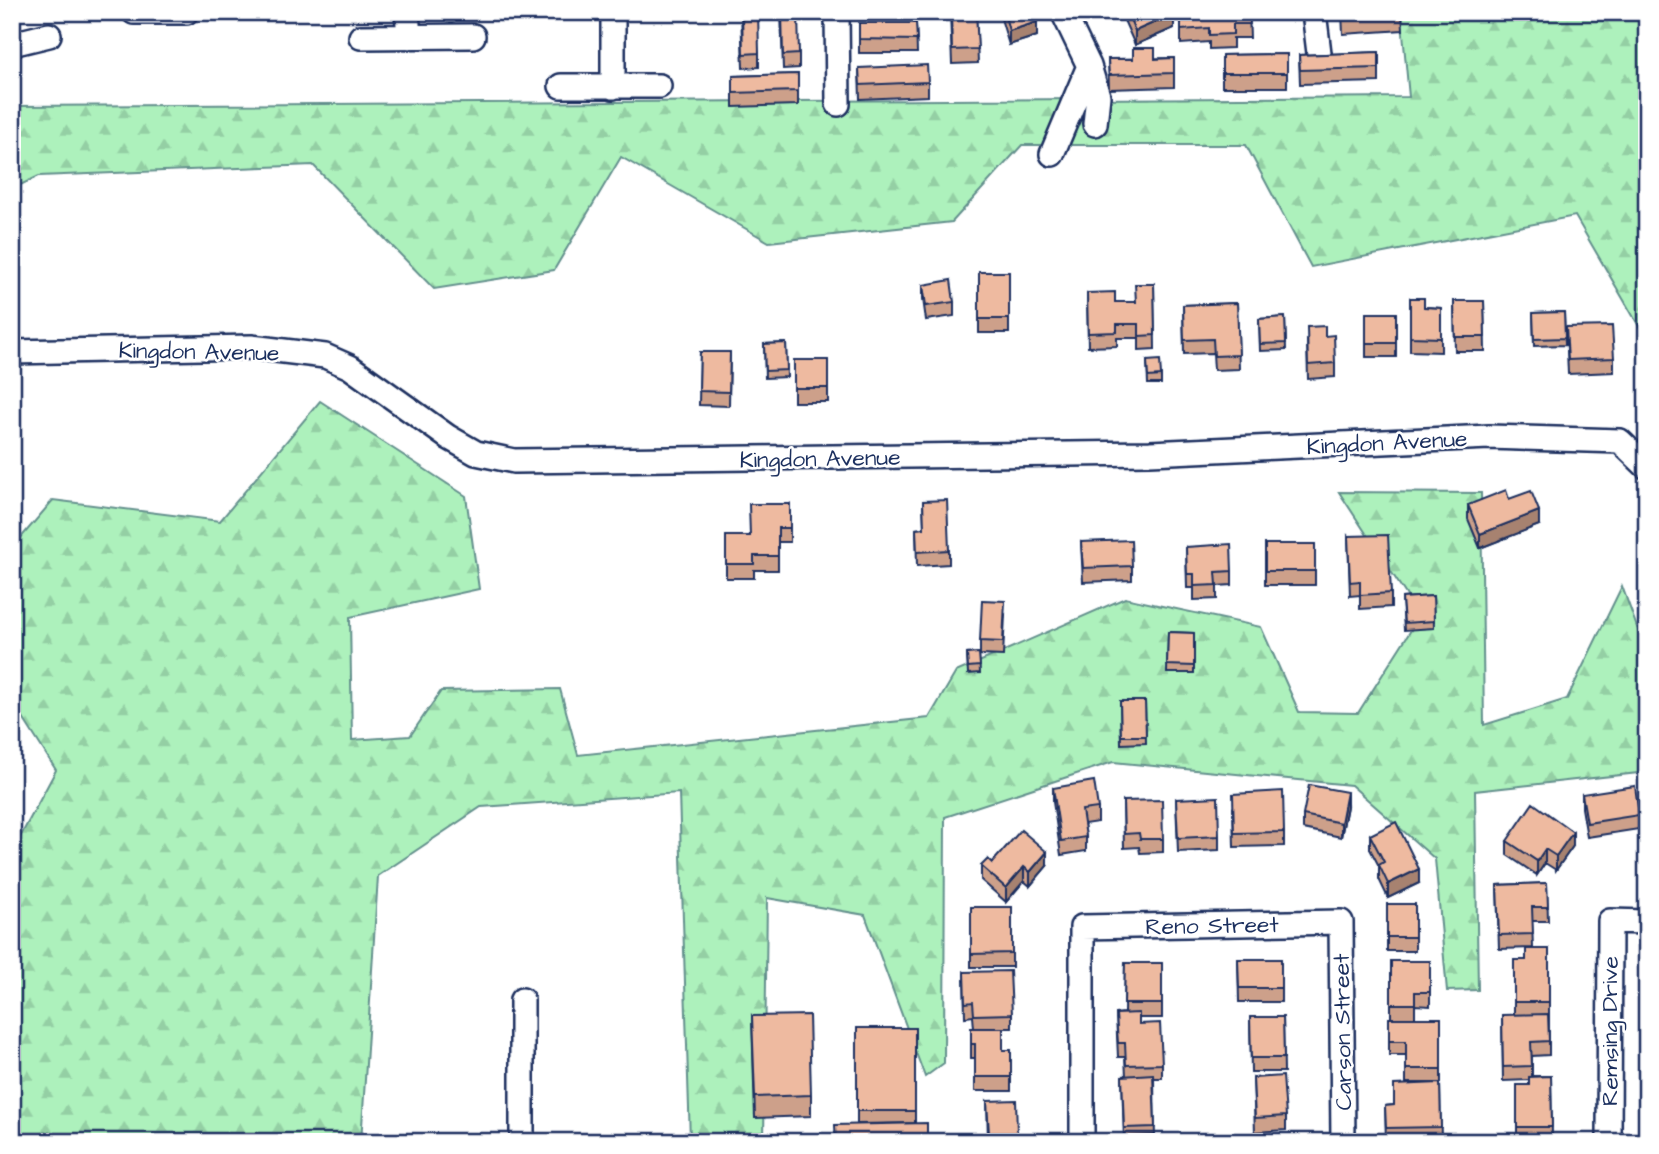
<svg xmlns="http://www.w3.org/2000/svg" width="1659" height="1154" font-family="'Architects Daughter',sans-serif">
<defs>
<pattern id="forest-firs" width="22" height="20" patternUnits="userSpaceOnUse" patternTransform="scale(1.75)"><rect width="22" height="20" fill="#adf1bc"/><path d="M5 1l3.5 6h-7zM16 11l3.5 6h-7z" fill="#94cfa4"/></pattern>
</defs>
<rect width="100%" height="100%" fill="#fff"/>
<filter id="ink" filterUnits="userSpaceOnUse"><feTurbulence type="fractalNoise" baseFrequency=".0143" numOctaves="2"/><feDisplacementMap in="SourceGraphic" scale="14" xChannelSelector="R" yChannelSelector="G"/><feConvolveMatrix kernelMatrix="1 2 1 2 8 2 1 2 1" color-interpolation-filters="sRGB"/></filter>
<g filter="url(#ink)">
<path fill="url(#forest-firs)" stroke="#64908d" stroke-width="2" d="M1401,12H1647V340L1575,216L1311,267L1246,145H1022L952,222L769,242L621,157L554,270L434,289L313,165L39,176L12,189V106L1409,97Z
M320,401L466,496L479,589L350,617L352,740L410,736L441,691L560,689L578,755L929,718L956,672L1125,598L1261,627L1299,712L1358,713L1420,616L1339,492L1481,493L1484,725L1567,699L1622,586L1647,655V772L1475,791L1478,990L1447,991L1435,859L1351,785L1113,762L945,817L944,1063L925,1077L865,915L767,898L764,1142H698L690,1140L679,793L481,807L378,876L361,1142H12V841H18L56,770L16,707L12,711V548L53,500L220,521Z"/>
<g fill="none" stroke-linecap="round" stroke-linejoin="round">
<defs>
<path id="street" d="M134,12H186
M407,12L409,37
M613,12V87
M837,12L838,104
M1063,12L1089,66L1098,96L1095,124
M1314,12L1319,53
M361,37L473,36
M12,44L49,35
M561,86H659
M1052,154L1089,66
M12,352L251,347L325,356L350,367L448,437L476,453L514,461L1150,453L1489,437L1620,441L1647,467
M522,1000V1142
M1082,1142V927L1341,922L1343,1142
M1609,1142L1610,921L1647,922"/>
</defs>
<use href="#street" stroke="#1b2f5e" stroke-width="28"/>
<use href="#street" stroke="#fff" stroke-width="23"/>
</g>
<path fill="#cda08a" stroke="#1b2f5e" stroke-width="2" d="M741,12L759,53V67L743,68Z
M781,12L799,54V68L783,69Z
M860,12H907L860,15Z
M950,12H976L978,63L952,64Z
M999,12H1034L1037,36L1009,45Z
M1123,12H1174V28L1135,45L1123,18Z
M1249,12L1250,38H1233V48L1209,49V42L1181,44V15Z
M1342,12H1402L1403,30L1343,34Z
M859,23H916L917,53H859Z
M1379,52V82L1300,84L1299,55Z
M1287,54V87H1222V55Z
M1174,58V87L1109,89L1108,59Z
M859,68L928,82V96L860,99Z
M798,74V105L733,107V76Z
M979,272H1009V333H979Z
M1154,284L1155,349L1139,350V338H1117V346L1088,347L1087,293L1115,302H1135Z
M923,285L954,302V316L926,320L923,299Z
M1410,298L1424,307L1441,308V352L1410,351Z
M1454,301H1484L1485,351H1455Z
M1237,303L1239,369L1214,370L1213,353L1184,354L1183,305Z
M1564,312L1565,345L1534,346L1533,313Z
M1366,313H1396V357H1366Z
M1285,317L1286,350L1260,351L1259,319Z
M1566,327L1614,358V372L1568,374Z
M1307,341L1335,363V377L1308,379Z
M786,343L787,377L765,378L764,344Z
M700,352H730L729,406L699,405Z
M794,360H828V402H794Z
M1147,361L1161,376V384H1148Z
M1509,499L1539,525L1480,548L1468,519V505Z
M923,501L949,550V564L917,566L916,529L924,528Z
M790,504V542H778V570H754V578H726V536H749Z
M1348,536L1391,593V607L1360,609V595L1350,596Z
M1081,542L1132,566V580L1083,582Z
M1265,544H1315V585H1265Z
M1186,547L1232,571V585L1217,586V599L1194,600V588H1187Z
M1433,596L1434,628L1404,630L1402,598Z
M1005,615L1003,656L980,655V641Z
M1168,632L1194,633V673H1167Z
M979,653L980,673L968,674L967,654Z
M1120,701H1145L1146,743L1121,744Z
M1053,788L1098,808V822L1084,824L1086,837V851L1061,855L1053,802Z
M1582,794L1639,815V829L1587,837L1582,808Z
M1176,799L1219,836V850L1178,852Z
M1123,801L1163,839V852L1140,853L1139,847L1124,848Z
M1347,806L1341,837L1303,829V815Z
M1233,808L1284,832V846L1234,847Z
M1370,835L1419,883L1388,898L1379,879V866L1370,849Z
M1507,841L1573,846L1556,870L1545,863L1537,875L1507,855Z
M992,863L1047,866L1030,886L1024,881L1006,902L981,880V866Z
M1547,883L1548,921H1532L1533,948L1499,949L1497,885Z
M1387,904H1415V951H1387Z
M971,907H1012V967H971Z
M1549,949V1055L1532,1056V1076H1551L1552,1135L1517,1136V1085H1529V1080L1503,1081L1502,1015H1514V960H1526Z
M1238,959H1281V1002H1239Z
M1391,961H1430V1006L1415,1005V1018H1441V1083H1406V1055H1389V1018H1391Z
M1125,963H1162V1018H1139V1024L1162,1064V1078H1154L1155,1142H1124L1122,1076H1126L1125,1057H1118L1116,1014L1124,1013Z
M964,972L1012,1014V1028H1003V1050H1011V1091H975V1058H971V1028H974L973,1016L965,1017Z
M752,1016L811,1095V1116L755,1118Z
M1250,1017H1283L1284,1072H1251Z
M857,1028H915V1123L857,1124Z
M1253,1078L1286,1116V1130L1255,1132Z
M1440,1083L1441,1141L1386,1142L1385,1106L1394,1105Z
M987,1101L1017,1133V1142H988Z"/>
<path fill="#a78270" stroke="#1b2f5e" stroke-width="2" d="M1083,12H1103L1083,20Z
M1174,14V28L1135,45V31Z
M1037,22V36L1009,45V31Z
M1539,511V525L1480,548V534Z
M1347,792V806L1341,837V823Z
M1573,832V846L1556,870V856Z
M1545,849V863L1537,875V861Z
M1047,852V866L1030,886V872Z
M1024,867V881L1006,902V888Z
M1419,869V883L1388,898V884Z"/>
<path fill="#eebaa0" stroke="#1b2f5e" stroke-width="2" d="M742,12H758L759,53L743,54Z
M782,12H798L799,54L783,55Z
M951,12H976L978,49L952,50Z
M1004,12H1034L1037,22L1009,31Z
M1127,12H1174V14L1135,31Z
M1249,12L1250,24H1233V34L1209,35V28L1181,30V15Z
M1343,12H1402L1403,16L1343,20Z
M859,23H916L917,40L859,39Z
M1133,48H1155V59L1174,58V73L1109,75L1108,59H1133Z
M1379,52V68L1300,70L1299,55Z
M1287,54V73H1222V55Z
M927,65L928,82L860,85L859,68Z
M798,74V91L733,93V76Z
M979,272H1009V319H979Z
M951,280L954,302L926,306L923,285Z
M1135,284H1154L1155,335L1139,336V324H1117V332L1088,333L1087,293L1115,292V302H1136Z
M1410,298H1424V307L1441,308V338L1410,337Z
M1454,301H1484L1485,337H1455Z
M1237,303L1239,355L1214,356L1213,339L1184,340L1183,305Z
M1564,312L1565,338L1534,339L1533,313Z
M1366,313H1396V343H1366Z
M1285,317L1286,343L1260,344L1259,319Z
M1325,326V336L1334,335L1335,363L1308,365L1307,327Z
M1612,326L1614,358L1568,360L1566,327Z
M786,343L787,370L765,371L764,344Z
M700,352H730L729,392L699,391Z
M794,360H828V388H794Z
M1160,360L1161,376L1148,377L1147,361Z
M1506,490L1509,499L1531,491L1539,511L1480,534L1468,505Z
M947,500L949,550L917,552L916,529L924,528L923,501Z
M749,504H790V528H778V556H754V564H726V536H750Z
M1388,535L1391,593L1360,595V581L1350,582L1348,536Z
M1131,540L1132,566L1083,568L1081,542Z
M1231,544L1232,571L1216,572L1217,585L1194,586V574H1187L1186,547Z
M1265,544H1315V571H1265Z
M1433,596L1434,621L1404,623L1402,598Z
M982,600L1005,601L1003,642L980,641Z
M1168,632L1194,633V666L1167,665Z
M979,653L980,666L968,667L967,654Z
M1120,701H1145L1146,736H1121Z
M1094,781L1098,808L1082,810L1086,837L1061,841L1053,788Z
M1309,785L1347,792L1341,823L1303,815Z
M1635,786L1639,815L1587,823L1582,794Z
M1283,791L1284,832L1234,833L1233,794Z
M1218,797L1219,836L1178,838L1176,799Z
M1162,800L1163,839H1140L1139,833L1124,834L1123,801Z
M1533,803L1573,832L1556,856L1545,849L1537,861L1507,841Z
M1396,822L1419,869L1388,884L1379,865L1384,862L1370,835Z
M1021,830L1047,852L1030,872L1024,867L1006,888L981,866L988,859L992,863Z
M1547,883L1548,907H1532L1533,934L1499,935L1497,885Z
M1387,904H1415V937H1387Z
M971,907H1012V953L971,954Z
M1526,949H1549V1002H1514V960H1526Z
M1238,959H1281V988H1239Z
M1391,961H1430V992H1415V1004H1391Z
M1125,963H1162V1004H1124Z
M1010,971L1012,1014L974,1015L973,1002L965,1003L964,972Z
M1139,1013V1024L1160,1023L1162,1064L1126,1065L1125,1043H1118L1116,1014Z
M1548,1014L1549,1041L1531,1042L1532,1066L1503,1067L1502,1015Z
M809,1015L811,1095L755,1097L752,1016Z
M1250,1017H1283L1284,1058H1251Z
M1389,1018H1441V1069H1406V1041H1389Z
M857,1028H915V1111H857Z
M971,1028H1003V1050H1011V1077H975V1044H971Z
M1153,1074L1155,1127L1124,1128L1122,1076Z
M1283,1076L1286,1116L1255,1118L1253,1078Z
M1551,1076L1552,1127H1517V1085H1529V1077Z
M1440,1083L1441,1127L1386,1128L1385,1106L1394,1105V1085Z
M1016,1100L1017,1133L989,1134L987,1101Z
M927,1123V1142H836L835,1125Z
M1155,1135V1142H1124V1136Z
M1552,1135L1553,1142H1504V1137Z
M1256,1138H1287V1142H1256Z"/>
</g>
<g text-anchor="middle" stroke-width="5" stroke-linejoin="round" paint-order="stroke">
<g font-size="23" fill="#1b2f5e" stroke="#fff">
<text transform="translate(199 351) rotate(1)" y="8">Kingdon Avenue</text>
<text transform="translate(1387 442) rotate(-3)" y="8">Kingdon Avenue</text>
<text transform="translate(820 458) rotate(-1)" y="8">Kingdon Avenue</text>
<text transform="translate(1212 925) rotate(-1)" y="8">Reno Street</text>
<text transform="translate(1609 1031) rotate(-90)" y="8">Remsing Drive</text>
<text transform="translate(1342 1032) rotate(-91)" y="8">Carson Street</text>
</g>
</g>
<rect width="1659" height="1154" fill="none" stroke="#fff" stroke-width="42"/>
<rect x="21" y="21" width="1617" height="1112" fill="none" stroke="#1b2f5e" stroke-width="2.5" filter="url(#ink)"/>
</svg>
